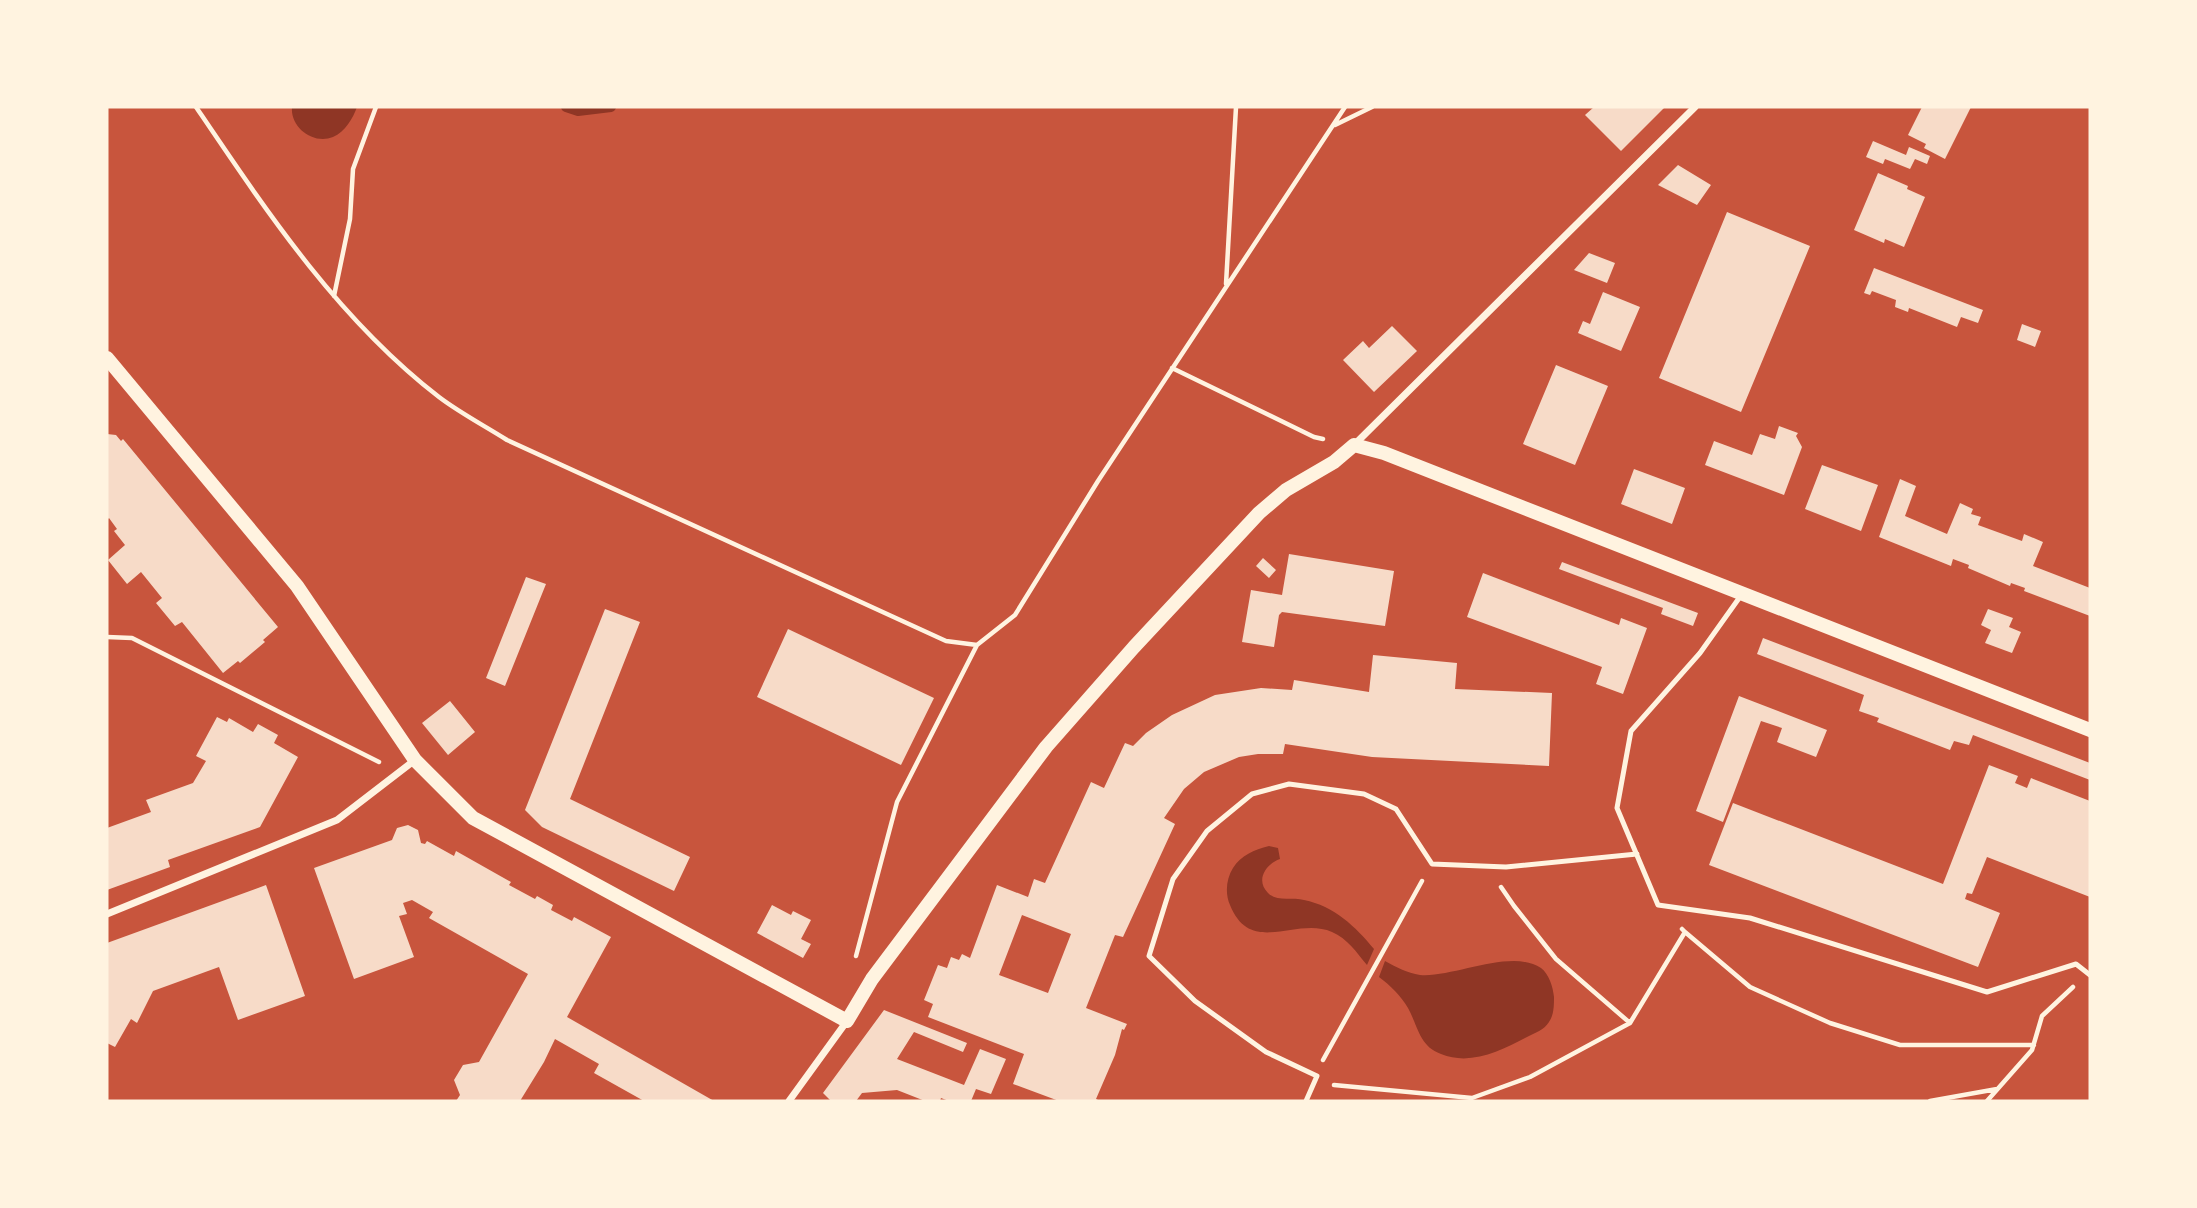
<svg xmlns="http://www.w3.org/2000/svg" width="2197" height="1208" font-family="'Varela Round',sans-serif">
<rect width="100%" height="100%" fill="#c8553d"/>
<path fill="#8f3625" d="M292,107H357C353,118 345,132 333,137C313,145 290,127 292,107Z
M1269,846L1278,848L1280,859C1266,864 1255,880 1268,893C1276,902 1293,897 1304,900C1334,906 1356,927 1374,949L1367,965C1357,953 1347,938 1332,932C1296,916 1251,957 1230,905C1225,894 1226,879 1233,868C1241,855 1254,850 1269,846Z
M1385,961C1396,967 1407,973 1420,975C1453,978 1511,948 1541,968C1549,974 1553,987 1554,997C1554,1005 1554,1015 1549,1022C1544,1030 1535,1033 1527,1037C1501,1051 1470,1066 1441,1054C1419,1046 1418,1026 1408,1008C1401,996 1390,985 1379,977Z"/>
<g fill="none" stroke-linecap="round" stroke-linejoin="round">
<path stroke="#8f3625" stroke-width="10" d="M566,107L578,111L611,107"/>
</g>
<path fill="#f7dbc8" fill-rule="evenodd" d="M1594,107H1665L1621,151L1585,115Z
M1922,107H1971L1945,159L1924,148L1926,144L1908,135Z
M1873,141L1906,155L1909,147L1930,156L1927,164L1915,159L1910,169L1885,159L1883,164L1866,157Z
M1678,165L1711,185L1697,205L1658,185Z
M1878,173L1908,186L1907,189L1925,197L1904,247L1885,239L1884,243L1854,230Z
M1727,212L1810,246L1741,412L1659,378Z
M1589,253L1615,263L1607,283L1574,270Z
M1874,268L1983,310L1978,323L1961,317L1957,327L1909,308L1908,312L1895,307L1896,300L1872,291L1870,295L1864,293Z
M1603,292L1640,307L1621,351L1578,333L1583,321L1590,324Z
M2022,324L2041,331L2035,347L2017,340Z
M1392,326L1417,351L1374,392L1343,360L1363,341L1369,348Z
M1556,365L1608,386L1575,465L1523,444Z
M1779,426L1798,433L1796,436L1802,447L1784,495L1705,465L1714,441L1752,455L1760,434L1775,439Z
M107,434L116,435L121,441L123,439L278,627L263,640L265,642L240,663L238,661L223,673L182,622L175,626L156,603L162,598L141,572L127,584L108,560L125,545L114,531L117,529L109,518L107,520Z
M1822,465L1878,485L1861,531L1805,509Z
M1634,469L1685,488L1672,524L1621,504Z
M1900,479L1916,486L1905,516L1947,534L1960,503L1973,509L1971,514L1981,517L1978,525L2022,541L2024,534L2043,542L2033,566L2090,588V616L2024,591L2025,588L2011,583L2010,586L1968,568L1969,565L1953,559L1951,566L1879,537Z
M1289,554L1394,571L1385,626L1282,612L1279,615L1274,647L1242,642L1251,590L1282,595Z
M1263,558L1276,570L1269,578L1256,566Z
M1562,562L1698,613L1693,626L1661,614L1663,608L1559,569Z
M1483,573L1619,625L1621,618L1647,628L1623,694L1596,684L1602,667L1467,617Z
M526,577L546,584L505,686L486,678Z
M605,609L640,622L570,799L690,857L674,891L542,827L525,810Z
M1988,609L2013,618L2009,627L2021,632L2012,653L1985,643L1991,630L1981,625Z
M788,629L934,698L901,765L757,697Z
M1763,638L2090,763V780L1973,735L1969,745L1954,741L1950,750L1877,722L1879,718L1859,711L1864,695L1757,654Z
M1373,655L1457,663L1455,689L1552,693L1549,766L1372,757L1285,744L1283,754H1258L1239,757L1204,772L1184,789L1164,818L1175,824L1123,937L1115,935L1086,1008L1127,1024L1124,1030L1122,1029L1115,1055L1096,1099L1100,1101H1059L1013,1084L1024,1054L928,1017L933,1004L924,1000L938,965L947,968L951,957L959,960L962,954L970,958L997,885L1028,897L1034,879L1045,883L1091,782L1104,788L1125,743L1133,746L1146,733L1172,715L1215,695L1261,688L1292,690L1294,680L1369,692ZM1022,915L1071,934L1048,993L999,975Z
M1739,696L1827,730L1816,757L1777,742L1782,728L1761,721L1723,822L1696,811Z
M450,701L475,732L448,755L422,723Z
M217,717L227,722L229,718L253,732L258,724L278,735L274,743L298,757L260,827L168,860L170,867L107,890V828L151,812L146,800L193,783L206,761L196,756Z
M1989,765L2018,776L2015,783L2027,788L2031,778L2090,801V897L1987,857L1972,894L1967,893L1965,899L2000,913L1978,967L1709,865L1733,803L1943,884Z
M408,825L418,830L421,843L425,844L427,841L454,856L456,851L511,882L509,885L535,899L537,896L553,905L551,910L572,921L574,917L611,937L567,1017L714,1101H644L594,1073L599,1064L555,1039L544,1062L520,1101H456L460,1095L454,1080L463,1065L479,1062L528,974L429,918L433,912L412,900L403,903L407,914L399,916L414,957L354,979L314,868L392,840L397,828Z
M266,885L305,996L238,1020L219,967L153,991L137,1023L131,1019L115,1047L107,1043V943Z
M772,905L791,915L793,911L811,920L801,939L811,944L803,958L757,933Z
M884,1010L967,1043L963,1052L914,1032L897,1059L964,1085L980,1049L1006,1059L991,1094L976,1089L971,1101H949L941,1098L940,1101H925L897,1090L862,1093L856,1101H831L823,1093Z"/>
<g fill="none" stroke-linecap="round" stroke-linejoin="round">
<path stroke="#fff3e0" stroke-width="4.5" d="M196,107C267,212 338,319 439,397C460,413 485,426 507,440L946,641L977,645
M1335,125L1372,107
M1226,284L1236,107
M334,296L350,219L353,169L376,107
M1172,368L1314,437L1323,439
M107,637L132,638L379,762
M1501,887L1514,906L1556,959L1630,1023
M1685,932L1750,987L1830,1023L1900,1045H2034
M856,956L897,802L977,645L1015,615L1098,481L1345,107
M1323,1060L1422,881
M1334,1085L1472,1098L1530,1077L1630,1023L1685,932L1682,929
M1930,1101L1997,1089
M1987,1101L2032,1050L2042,1016L2073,987"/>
<path stroke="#fff3e0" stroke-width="5" d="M1742,594L1700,653L1631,731L1617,808L1658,905L1750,918L1987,992L2076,964L2090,975
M1306,1101L1317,1076L1266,1052L1195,1001L1149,956L1173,879L1207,831L1252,794L1289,784L1364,794L1396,809L1432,864L1506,867L1637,854"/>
<path stroke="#fff3e0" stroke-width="7" d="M1355,444L1695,107
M107,914L337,820L415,760
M789,1101L847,1021"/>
<path stroke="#fff3e0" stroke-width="14" d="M107,358L297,586L415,760L473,818L847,1021L872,979L1046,747L1134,647L1259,513L1286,490L1334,462L1354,445L1384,453L2090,730"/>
</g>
<rect width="2197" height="1208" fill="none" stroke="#fff3e0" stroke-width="217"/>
</svg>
